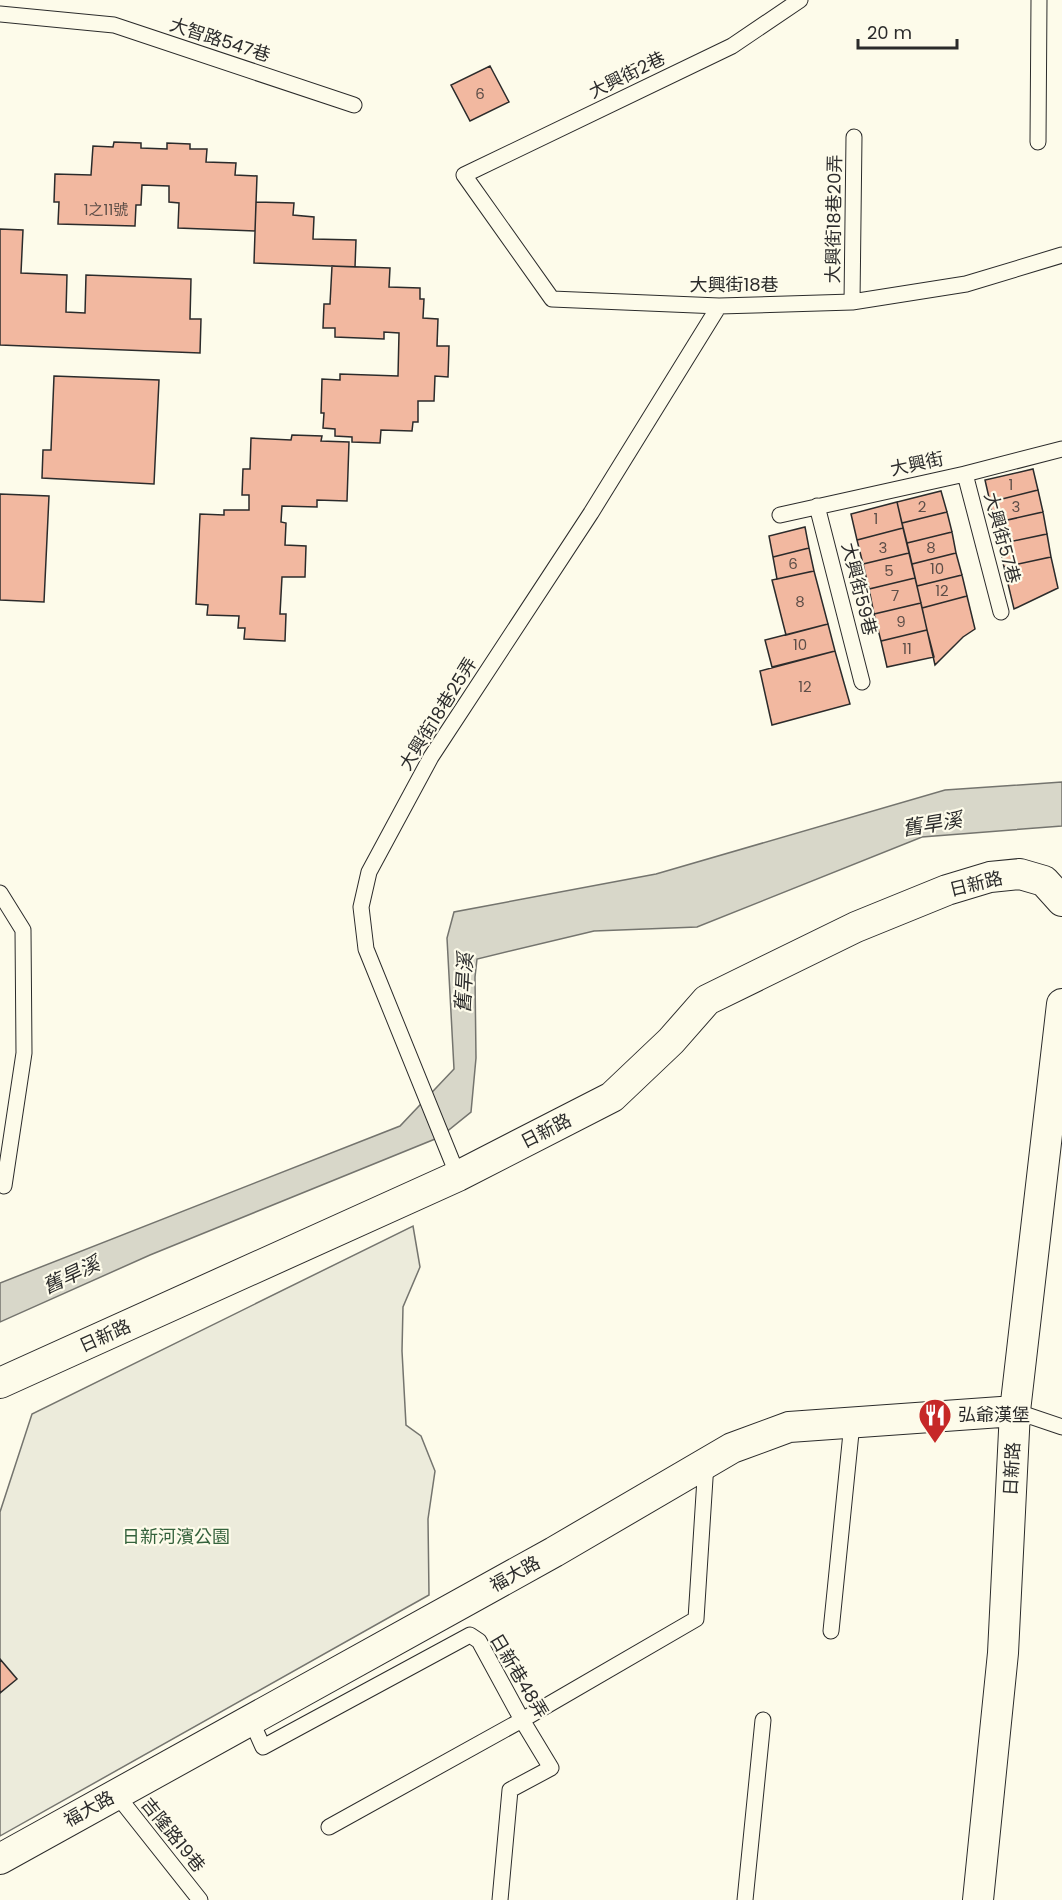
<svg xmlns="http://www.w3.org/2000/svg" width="1062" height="1900" font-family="Poppins,'Noto Sans TC',sans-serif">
<rect width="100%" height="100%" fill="#fdfbea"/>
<path fill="#ecebdb" stroke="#74746e" stroke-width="1.5" d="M413,1226L420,1267L403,1307L402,1351L406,1425L421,1436L435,1471L428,1519L429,1595L0,1836V1512L32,1414Z"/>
<path fill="#d8d7c9" stroke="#74746e" stroke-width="1.5" d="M1062,782V826L922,837L697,927L594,931L477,959L475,977L476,1058L471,1112L440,1137L150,1255L0,1322V1283L400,1126L454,1069L447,938L454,912L656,874L945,790Z"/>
<path fill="#f2b8a0" stroke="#2b2b2b" stroke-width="1.5" d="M490,66L509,102L470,121L451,85Z
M114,142L141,143V148L167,149V143L190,144V149H207L206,162L236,163L235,175L257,176L255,231L178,228L179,203L169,202V186L142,185L141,205H136L135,226L58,224L59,202H54L55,174L91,175L93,146L113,147Z
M256,202L294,203L293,215L314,217L313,239L356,240L355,267L254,263Z
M0,229L23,230L21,273L67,275L66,312L85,313L86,275L191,279L190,319H201L200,353L0,345Z
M332,266L390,268L389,287L420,288V299H424L423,318L438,319L437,346H449L448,377L435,376L434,401H418V422H413L412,431L381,430L380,443L352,442V437L335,436V429L323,428L324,413H321L322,379L340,380V374L398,376L399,333L384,332V339L335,337V328H323L324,304H330Z
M54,376L159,380L154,484L42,478L43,450H51Z
M292,435L322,436L321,441L349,442L347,501L317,500V507L282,506L281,522L286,523L285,545L306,546L305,577H282L280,614H286L285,641L244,639L245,628H238L239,616L207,615L208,605L196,604L200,514L224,515V510H249V495H242L243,469H250L251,438L291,440Z
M1033,469L1038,490L990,502L985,480Z
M1038,490L1043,512L994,523L990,502Z
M941,491L947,512L902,523L897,502Z
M0,494L49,496L44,602L0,600Z
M897,502L903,528L857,540L851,514Z
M947,512L952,532L907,543L902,523Z
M1043,512L1047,534L999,544L994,523Z
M805,527L809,548L773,557L769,536Z
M903,528L909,553L863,564L857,540Z
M952,532L956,553L912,564L907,543Z
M1047,534L1051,557L1004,567L999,544Z
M809,548L814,571L777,579L773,557Z
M909,553L915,578L869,589L863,564Z
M956,553L962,575L917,586L912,564Z
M1051,557L1058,588L1014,609L1004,567Z
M814,571L828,624L786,635L772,580Z
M962,575L967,596L922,608L917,586Z
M915,578L921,603L874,614L869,589Z
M967,596L975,629L963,637L935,665L922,608Z
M921,603L927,630L881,641L874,614Z
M828,624L835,651L772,667L765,640Z
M927,630L934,657L887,667L881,641Z
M835,651L850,704L772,725L760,671Z
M0,1659L17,1679L0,1693Z"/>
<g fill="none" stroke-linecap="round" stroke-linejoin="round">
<defs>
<path id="service" d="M800,0L732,46L464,175L552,299L719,306L852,302L966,284L1062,255
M0,14L114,25L354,105
M1038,142L1039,0
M852,302L854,137
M965,474L1001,612
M817,506L862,682
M780,515L965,474L1062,449
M0,893L23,930L24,1053L4,1186
M458,1176L366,949L361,907L369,872L431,757L591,513L719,306
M1015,1411L1062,1427
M831,1631L852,1423
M251,1720L263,1747L470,1635L479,1641L522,1720L551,1768L510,1790L500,1900
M116,1794L200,1900
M329,1827L522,1720L696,1619L706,1463
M745,1900L763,1720"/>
<path id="minor" d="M0,1383L458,1176L612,1097L671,1041L707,1000L856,927L947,890L990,877L1020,874L1044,881L1062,901
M0,1859L554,1552L732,1448L789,1427L1015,1411
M978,1900L1003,1653L1015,1411L1062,1004"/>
</defs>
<use href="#service" stroke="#2b2b2b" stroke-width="17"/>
<use href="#minor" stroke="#2b2b2b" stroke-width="32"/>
<use href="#service" stroke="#fdfbea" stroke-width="15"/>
<use href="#minor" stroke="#fdfbea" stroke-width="30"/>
</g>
<defs>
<symbol id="restaurant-pin" viewBox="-11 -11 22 30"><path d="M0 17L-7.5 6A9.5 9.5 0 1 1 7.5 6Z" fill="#c62828" stroke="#fdfbea"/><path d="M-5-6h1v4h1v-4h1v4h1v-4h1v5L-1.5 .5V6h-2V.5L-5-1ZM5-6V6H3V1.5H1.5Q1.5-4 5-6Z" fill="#fff"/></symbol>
</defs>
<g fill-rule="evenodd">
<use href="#restaurant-pin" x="916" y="1396" width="38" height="52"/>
</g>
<g text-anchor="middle" stroke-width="4.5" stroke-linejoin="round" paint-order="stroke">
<g font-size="15" fill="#5d4e48">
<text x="480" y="99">6</text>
<text x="106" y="215">1之11號</text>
<text x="1011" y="490">1</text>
<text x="922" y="512">2</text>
<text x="1016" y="512">3</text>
<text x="876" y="524">1</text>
<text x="883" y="553">3</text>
<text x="931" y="553">8</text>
<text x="793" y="569">6</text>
<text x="937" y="574">10</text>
<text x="889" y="576">5</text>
<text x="942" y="596">12</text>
<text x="895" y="601">7</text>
<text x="800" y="607">8</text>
<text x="901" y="627">9</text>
<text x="800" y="650">10</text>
<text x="907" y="654">11</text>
<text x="805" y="692">12</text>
</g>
<g font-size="18" fill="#2b2b2b" stroke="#fdfbea">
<text transform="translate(220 40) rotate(18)" y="6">大智路547巷</text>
<text transform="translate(627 75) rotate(-26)" y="6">大興街2巷</text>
<text transform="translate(834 219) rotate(-89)" y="6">大興街18巷20弄</text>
<text x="734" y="291">大興街18巷</text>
<text transform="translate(917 464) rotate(-12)" y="6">大興街</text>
<text transform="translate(1002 538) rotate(75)" y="6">大興街57巷</text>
<text transform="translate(859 589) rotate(76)" y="6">大興街59巷</text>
<text transform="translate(438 714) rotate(-58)" y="6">大興街18巷25弄</text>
<text transform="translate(976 884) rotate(-14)" y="6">日新路</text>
<text transform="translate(546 1131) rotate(-27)" y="6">日新路</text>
<text transform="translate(105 1336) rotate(-24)" y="6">日新路</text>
<text transform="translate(1012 1469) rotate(-87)" y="6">日新路</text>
<text transform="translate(515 1574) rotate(-29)" y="6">福大路</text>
<text transform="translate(519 1676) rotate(59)" y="6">日新巷48弄</text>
<text transform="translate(89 1809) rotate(-29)" y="6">福大路</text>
<text transform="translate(173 1835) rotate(51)" y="6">吉隆路19巷</text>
</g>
<g font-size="18" fill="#2b2b2b" stroke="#fdfbea" text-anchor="start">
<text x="958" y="1421">弘爺漢堡</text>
</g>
<g font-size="18" fill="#34623c" stroke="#fdfbea">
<text x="176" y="1543">日新河濱公園</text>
</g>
<g font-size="20" font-style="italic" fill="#2b2b2b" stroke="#fdfbea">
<text transform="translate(932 824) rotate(-9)" y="7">舊旱溪</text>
<text transform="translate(464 983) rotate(-87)" y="7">舊旱溪</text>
<text transform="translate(71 1275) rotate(-25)" y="7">舊旱溪</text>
</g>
</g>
<path d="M858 39v9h99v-9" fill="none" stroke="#2b2b2b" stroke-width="3"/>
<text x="867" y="39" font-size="18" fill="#2b2b2b" stroke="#fdfbea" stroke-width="4.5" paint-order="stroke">20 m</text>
</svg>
